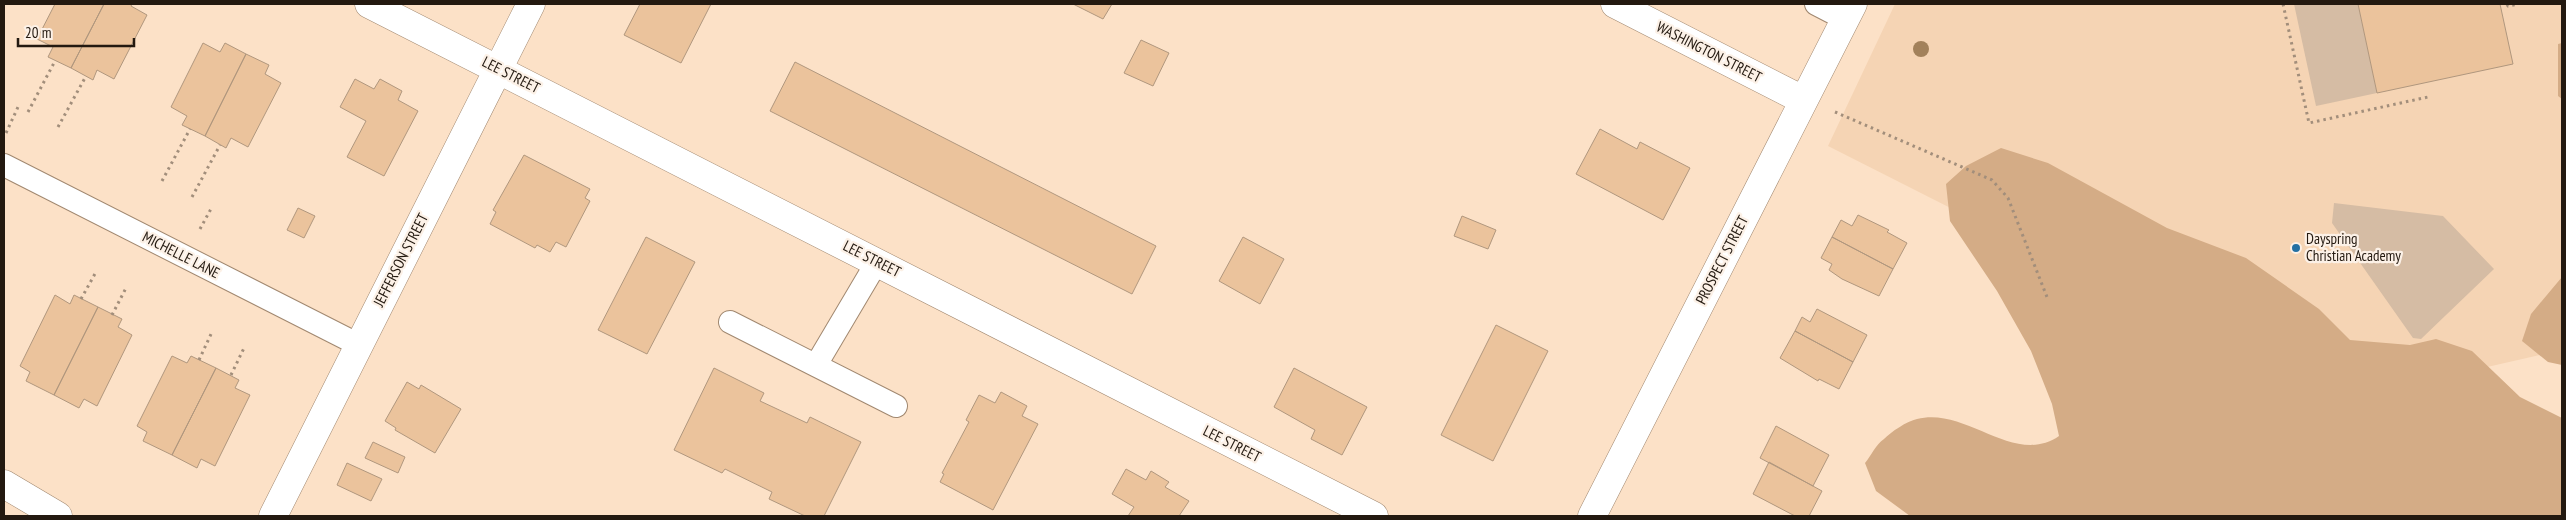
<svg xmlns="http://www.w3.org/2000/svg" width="2566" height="520" font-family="'PT Sans Narrow',sans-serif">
<rect width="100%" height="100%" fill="#fce1c7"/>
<path fill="#f5d4b4" d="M1895,4H2562V350L2334,402L1828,146Z"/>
<path fill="#d5bca4" d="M2294,4H2358L2377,93L2316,106Z
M2334,203L2443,216L2494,269L2421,339L2413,338L2332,223Z"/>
<path fill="#d4ac86" d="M2562,43V99L2558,96V44Z
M2001,148L2048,163L2167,228L2246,258L2319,309L2350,340L2410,345L2436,339L2472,351L2520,397L2562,418V516H1910L1876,491L1865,463C1871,456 1876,444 1884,439C1891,432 1907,421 1917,419C1966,406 2014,467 2059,436L2052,404L2031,351L1997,291L1950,221L1946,184L1966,166Z
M2562,277V365L2548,362L2522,341L2531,314Z"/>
<path fill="#ebc39c" stroke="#b0977e" d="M55,4H104L71,68L48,57L53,47L37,39Z
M104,4H132L131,6L147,15L114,79L97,70L93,80L71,68Z
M640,4H711L681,63L624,35Z
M1073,4H1112L1103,19Z
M2358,4H2500L2513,64L2377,93Z
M1141,40L1169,53L1153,86L1124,73Z
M203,43L220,52L225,43L246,54L205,136L182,125L187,116L171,107Z
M246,54L269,65L265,74L281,83L248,147L231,138L226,148L205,136Z
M795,62L1156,246L1132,294L770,111Z
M355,79L374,89L380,79L402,91L398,100L418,111L384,176L347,157L366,121L340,107Z
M1600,129L1637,149L1640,142L1690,168L1663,220L1576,174Z
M524,155L590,189L585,198L590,201L566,247L556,242L550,252L537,245L535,248L490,224L496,212L493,210Z
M298,208L315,216L304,238L287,230Z
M1858,215L1889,230L1887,232L1907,243L1893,269L1832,237L1841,220L1852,226Z
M1462,216L1496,230L1488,249L1454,236Z
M646,237L695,262L647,354L598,330Z
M1243,237L1284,259L1260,304L1219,281Z
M1832,237L1893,269L1879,296L1842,279L1829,270L1832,264L1821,258Z
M55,295L70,304L74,295L98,307L54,395L26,381L30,372L20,366Z
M98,307L122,319L118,327L132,335L97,406L84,399L79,408L54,395Z
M1817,309L1867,335L1853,362L1795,331L1802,317L1810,322Z
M1496,325L1548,351L1493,461L1441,435Z
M1795,331L1853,362L1839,389L1819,379L1818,381L1780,358Z
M172,356L187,363L191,356L216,368L172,455L143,441L147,432L137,426Z
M216,368L239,380L235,388L250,395L215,466L201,459L197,468L172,455Z
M714,368L764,393L760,401L807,423L810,417L861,442L824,516H805L769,499L772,492L725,469L722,473L674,450Z
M1294,368L1367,407L1342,455L1311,439L1315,430L1274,407Z
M407,382L419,389L421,385L461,409L435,453L395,430L396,428L385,421Z
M1001,392L1027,406L1022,416L1038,424L993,510L940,482L944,474L942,473L969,422L966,420L979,395L995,403Z
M1776,426L1829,455L1813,486L1760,458Z
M373,442L405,457L398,473L365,458Z
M1769,462L1822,491L1809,516H1795L1753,494Z
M347,463L382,479L371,501L337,485Z
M1126,469L1146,480L1151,471L1169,482L1165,487L1189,501L1179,516H1128L1134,507L1112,494Z"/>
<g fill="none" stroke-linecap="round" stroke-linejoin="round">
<defs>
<path id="service" d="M1816,4L1845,19
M4,165L359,345
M730,322L896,406
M816,365L877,262"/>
<path id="minor" d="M369,4L1374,516
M1615,4L1803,100
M4,484L58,516
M273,516L531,4
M1592,516L1853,4"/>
</defs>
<use href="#service" stroke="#a18870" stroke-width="24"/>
<use href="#minor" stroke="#a18870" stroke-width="29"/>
<path stroke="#a28e7b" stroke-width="3" stroke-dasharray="2.5 4" stroke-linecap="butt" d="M2283,4L2309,123L2428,97
M2507,4L2508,6L2518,4
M28,112L55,61
M1835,112L1992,180L2008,198L2047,297
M58,127L86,76
M6,133L18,107
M162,181L190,129
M192,197L220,145
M200,229L212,207
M81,299L96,272
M112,315L126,288
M199,360L212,332
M231,375L244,348"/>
<use href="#service" stroke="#fff" stroke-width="22"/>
<use href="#minor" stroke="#fff" stroke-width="28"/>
</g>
<circle fill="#a2815b" cx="1921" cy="49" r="8"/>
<circle fill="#2470a3" stroke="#fcf1e7" stroke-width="2" cx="2296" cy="248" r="5"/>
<g text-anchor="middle" stroke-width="4.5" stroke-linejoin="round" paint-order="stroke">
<g font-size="15" fill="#231910" stroke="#fcf1e7">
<text transform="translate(1709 52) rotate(27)" y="5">WASHINGTON STREET</text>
<text transform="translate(511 75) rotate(27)" y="5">LEE STREET</text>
<text transform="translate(181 255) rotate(27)" y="5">MICHELLE LANE</text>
<text transform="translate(872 259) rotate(27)" y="5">LEE STREET</text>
<text transform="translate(401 260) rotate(-63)" y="5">JEFFERSON STREET</text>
<text transform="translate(1722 260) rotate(-63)" y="5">PROSPECT STREET</text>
<text transform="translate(1232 444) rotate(27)" y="5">LEE STREET</text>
</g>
<g font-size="15" fill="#231910" stroke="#fcf1e7" text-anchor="start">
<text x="2306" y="244">Dayspring<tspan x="2306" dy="17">Christian Academy</tspan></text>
</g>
</g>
<rect width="2566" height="520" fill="none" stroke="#231910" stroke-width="10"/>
<path d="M18 38v8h116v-8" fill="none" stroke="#231910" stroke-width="2.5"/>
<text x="25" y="38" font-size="15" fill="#231910" stroke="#fcf1e7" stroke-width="4" paint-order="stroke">20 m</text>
</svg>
